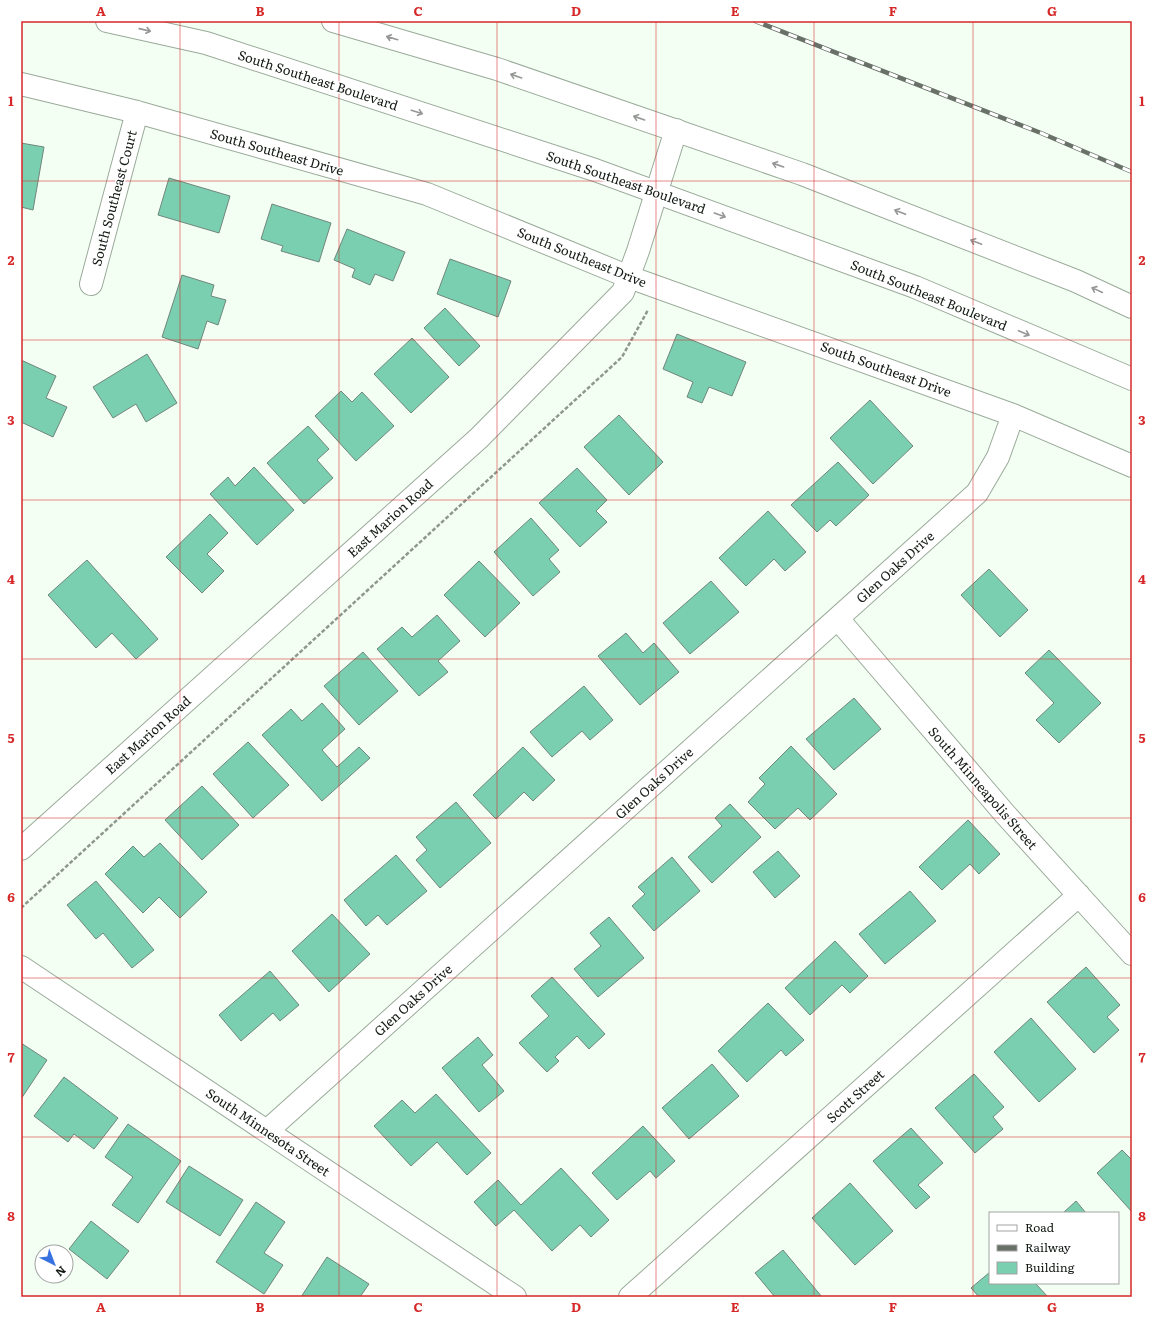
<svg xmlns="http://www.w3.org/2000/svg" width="1153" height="1318" font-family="Literata,serif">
<rect width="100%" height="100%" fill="#f4fff4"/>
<path fill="#7acfb0" stroke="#70867d" d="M21,143L44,147L33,210L21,207Z
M169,178L230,196L219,233L158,215Z
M272,204L331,223L319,262L281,251L283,246L261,239Z
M347,229L405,252L393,281L375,274L370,285L352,277L355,269L334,260Z
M450,259L511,281L498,317L437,294Z
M182,275L214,285L211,296L226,300L218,325L207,321L198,349L162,337Z
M445,308L480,346L459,366L424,328Z
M677,334L746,362L732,396L709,387L702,403L687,397L693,382L663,369Z
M412,338L449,377L411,413L374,374Z
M147,354L177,403L146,422L136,404L113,418L93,387Z
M21,360L56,376L46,398L67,407L53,437L21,422Z
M341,391L352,402L362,392L394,426L356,461L315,416Z
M870,400L913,446L873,484L830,438Z
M619,415L663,462L629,495L584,447Z
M308,426L329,449L317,460L333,478L304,504L267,463Z
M838,462L869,495L836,526L830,520L817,532L791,505Z
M254,467L294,510L257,545L210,494L228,477L235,486Z
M577,468L607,500L596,511L607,522L580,547L539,503Z
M768,511L806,552L785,571L774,559L746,586L719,558Z
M210,514L228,533L207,554L224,571L202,593L166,557Z
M531,518L559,550L549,559L560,572L533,596L494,552Z
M87,560L158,639L136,659L112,633L96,648L48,595Z
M479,561L520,603L485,637L444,595Z
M989,569L1028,610L1000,637L961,595Z
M711,581L739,612L690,654L663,623Z
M437,615L460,641L438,661L448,672L419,696L377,649L402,627L412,637Z
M626,633L643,653L654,643L679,672L640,705L598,656Z
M1049,650L1101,703L1059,743L1036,720L1054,703L1025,673Z
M363,652L398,691L359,725L324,686Z
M584,686L613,720L590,740L582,731L552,757L530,732Z
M854,698L881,729L834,770L806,739Z
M322,703L345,729L322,750L337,767L359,747L370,758L322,801L262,735L291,709L302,721Z
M248,742L289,785L253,818L213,774Z
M791,746L837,794L810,820L798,808L775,829L748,802L765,784L759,778Z
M523,747L555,780L533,801L524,792L496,819L473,795Z
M202,786L239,825L202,860L165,820Z
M456,802L491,843L440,888L416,860L427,850L416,837Z
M730,804L761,837L712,883L688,857L722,826L715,818Z
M968,820L1000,854L979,874L970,864L942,890L919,867Z
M160,843L207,892L180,918L159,897L143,913L105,874L133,846L144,857Z
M778,851L800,876L775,898L753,872Z
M396,855L427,891L387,925L378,915L366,926L344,900Z
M672,857L700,891L654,931L632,906L645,894L638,887Z
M96,881L154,950L132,968L103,933L96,939L67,905Z
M910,891L936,921L885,964L859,934Z
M332,914L370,954L329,992L292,951Z
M609,917L644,958L598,997L574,969L601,946L590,933Z
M835,941L868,976L850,993L842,985L810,1015L785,988Z
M1086,967L1120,1005L1107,1017L1119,1030L1094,1053L1047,1002Z
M270,971L299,1005L280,1021L273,1013L241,1041L219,1015Z
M552,977L605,1034L589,1049L577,1036L555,1057L559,1061L547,1072L519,1043L549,1016L531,996Z
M768,1003L804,1040L786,1056L781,1050L747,1082L718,1051Z
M1031,1018L1076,1069L1039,1102L994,1052Z
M478,1037L493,1055L482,1065L504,1091L479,1112L442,1068Z
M21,1043L47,1060L21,1099Z
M712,1064L739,1096L689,1139L662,1108Z
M974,1074L1004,1107L993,1117L1003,1129L975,1153L935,1108Z
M64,1077L118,1118L94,1149L74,1134L68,1142L34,1116Z
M436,1094L491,1153L467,1175L437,1142L411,1166L374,1126L402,1100L415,1113Z
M128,1124L181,1161L138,1223L112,1205L133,1177L105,1157Z
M643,1126L675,1161L656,1178L650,1171L617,1200L592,1173Z
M911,1128L943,1163L918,1185L930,1197L916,1209L873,1161Z
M1122,1150L1132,1160V1212L1097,1173Z
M189,1166L243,1200L220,1236L166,1202Z
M561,1168L609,1220L591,1237L580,1225L552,1251L514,1210L496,1226L474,1202L498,1180L521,1205Z
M850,1183L893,1231L855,1265L812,1218Z
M1076,1201L1086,1213H1063Z
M256,1202L285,1222L264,1253L283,1265L264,1294L216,1262Z
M91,1221L129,1251L107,1279L69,1249Z
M783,1250L822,1297H775L755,1273Z
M327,1257L369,1284L360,1297H301Z
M990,1272V1283H1035L1048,1297H979L971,1288Z"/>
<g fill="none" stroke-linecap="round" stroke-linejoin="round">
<defs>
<path id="street" d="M21,84L137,112L427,194L629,277L1013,415L1132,466
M91,284L137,112
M838,619L1005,814L1132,954
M21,849L479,438L623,292L638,251L676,130
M21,967L515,1297
M267,1131L977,493L998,457L1013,415
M630,1297L1079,895"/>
<path id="primary" d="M107,21L206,43L595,170L915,287L1132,379
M333,21L497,69L802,174L1076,281L1132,307"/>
</defs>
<use href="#street" stroke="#9aaa9a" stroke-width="24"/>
<use href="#primary" stroke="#9aaa9a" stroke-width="24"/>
<path stroke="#8f988f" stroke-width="2.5" stroke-dasharray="4 2" stroke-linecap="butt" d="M21,908L622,357L648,310"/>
<use href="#street" stroke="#fff" stroke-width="22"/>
<use href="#primary" stroke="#fff" stroke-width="22"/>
<defs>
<path id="rail" d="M755,21L1041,133L1132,172"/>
</defs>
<use href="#rail" stroke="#687068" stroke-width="4.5"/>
<use href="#rail" stroke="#fff" stroke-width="3" stroke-dasharray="9" stroke-linecap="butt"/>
</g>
<defs><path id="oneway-shaft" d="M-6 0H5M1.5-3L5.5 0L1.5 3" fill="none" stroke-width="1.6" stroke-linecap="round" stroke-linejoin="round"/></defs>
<g stroke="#959895">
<use href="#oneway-shaft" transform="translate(145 30) rotate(13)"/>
<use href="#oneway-shaft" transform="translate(392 38) rotate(-164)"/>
<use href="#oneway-shaft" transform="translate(516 76) rotate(-161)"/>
<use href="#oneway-shaft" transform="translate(417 112) rotate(18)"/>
<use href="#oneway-shaft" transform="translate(639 118) rotate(-161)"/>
<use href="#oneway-shaft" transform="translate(778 165) rotate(-161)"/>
<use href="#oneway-shaft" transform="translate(900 212) rotate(-159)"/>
<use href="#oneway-shaft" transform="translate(720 215) rotate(20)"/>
<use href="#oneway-shaft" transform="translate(976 242) rotate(-159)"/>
<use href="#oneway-shaft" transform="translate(1097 290) rotate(-155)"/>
<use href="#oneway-shaft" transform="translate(1024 333) rotate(23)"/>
</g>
<path fill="none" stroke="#d62828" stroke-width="1" stroke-opacity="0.55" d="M180,21V1297M339,21V1297M497,21V1297M656,21V1297M814,21V1297M973,21V1297M21,181H1132M21,340H1132M21,500H1132M21,659H1132M21,818H1132M21,978H1132M21,1137H1132"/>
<g text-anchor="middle" stroke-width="3" stroke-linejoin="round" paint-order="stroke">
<g font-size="13" fill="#131913" stroke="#fff">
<text transform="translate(318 80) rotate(18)" y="5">South Southeast Boulevard</text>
<text transform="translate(277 152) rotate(16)" y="5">South Southeast Drive</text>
<text transform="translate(626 182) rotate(19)" y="5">South Southeast Boulevard</text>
<text transform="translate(114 198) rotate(-75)" y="5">South Southeast Court</text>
<text transform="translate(582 257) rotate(22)" y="5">South Southeast Drive</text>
<text transform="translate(929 295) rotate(22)" y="5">South Southeast Boulevard</text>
<text transform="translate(886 369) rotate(20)" y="5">South Southeast Drive</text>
<text transform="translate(390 518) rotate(-42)" y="5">East Marion Road</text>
<text transform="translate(895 567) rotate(-42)" y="5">Glen Oaks Drive</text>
<text transform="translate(148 735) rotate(-42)" y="5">East Marion Road</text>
<text transform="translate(654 783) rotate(-42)" y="5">Glen Oaks Drive</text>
<text transform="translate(983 788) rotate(49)" y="5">South Minneapolis Street</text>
<text transform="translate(413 1000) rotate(-42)" y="5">Glen Oaks Drive</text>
<text transform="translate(855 1096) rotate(-42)" y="5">Scott Street</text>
<text transform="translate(268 1132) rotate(34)" y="5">South Minnesota Street</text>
</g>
</g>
<rect width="1153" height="1318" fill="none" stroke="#ffffff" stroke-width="44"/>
<rect x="989" y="1212" width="130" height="72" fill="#ffffff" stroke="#a1a3a1"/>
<rect x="997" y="1225" width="20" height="6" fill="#ffffff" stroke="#a1a3a1"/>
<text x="1025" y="1232" font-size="12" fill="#131913">Road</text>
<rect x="997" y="1245" width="20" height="6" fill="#687068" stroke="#a1a3a1"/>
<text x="1025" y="1252" font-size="12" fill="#131913">Railway</text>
<rect x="997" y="1262" width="20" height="12" fill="#7acfb0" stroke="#a1a3a1"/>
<text x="1025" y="1272" font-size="12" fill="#131913">Building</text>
<g transform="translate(54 1264) rotate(138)"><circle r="19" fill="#ffffff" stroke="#a1a3a1"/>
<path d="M0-3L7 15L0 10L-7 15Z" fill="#3871e0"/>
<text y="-6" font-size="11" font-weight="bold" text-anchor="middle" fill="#131913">N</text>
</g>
<rect x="22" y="22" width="1109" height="1274" fill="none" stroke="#d62828" stroke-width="1.5"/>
<g font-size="13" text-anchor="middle" font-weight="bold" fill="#d62828">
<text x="101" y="16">A</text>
<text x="260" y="16">B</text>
<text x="418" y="16">C</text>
<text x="576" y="16">D</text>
<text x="735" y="16">E</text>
<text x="893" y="16">F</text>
<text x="1052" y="16">G</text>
<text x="11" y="106">1</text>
<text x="1142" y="106">1</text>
<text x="11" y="265">2</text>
<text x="1142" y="265">2</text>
<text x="11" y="425">3</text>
<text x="1142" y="425">3</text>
<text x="11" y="584">4</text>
<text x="1142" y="584">4</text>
<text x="11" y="743">5</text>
<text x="1142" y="743">5</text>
<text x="11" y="902">6</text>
<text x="1142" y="902">6</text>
<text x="11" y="1062">7</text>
<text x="1142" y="1062">7</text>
<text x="11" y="1221">8</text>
<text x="1142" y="1221">8</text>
<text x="101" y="1312">A</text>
<text x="260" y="1312">B</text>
<text x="418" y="1312">C</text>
<text x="576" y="1312">D</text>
<text x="735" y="1312">E</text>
<text x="893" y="1312">F</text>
<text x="1052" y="1312">G</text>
</g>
</svg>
